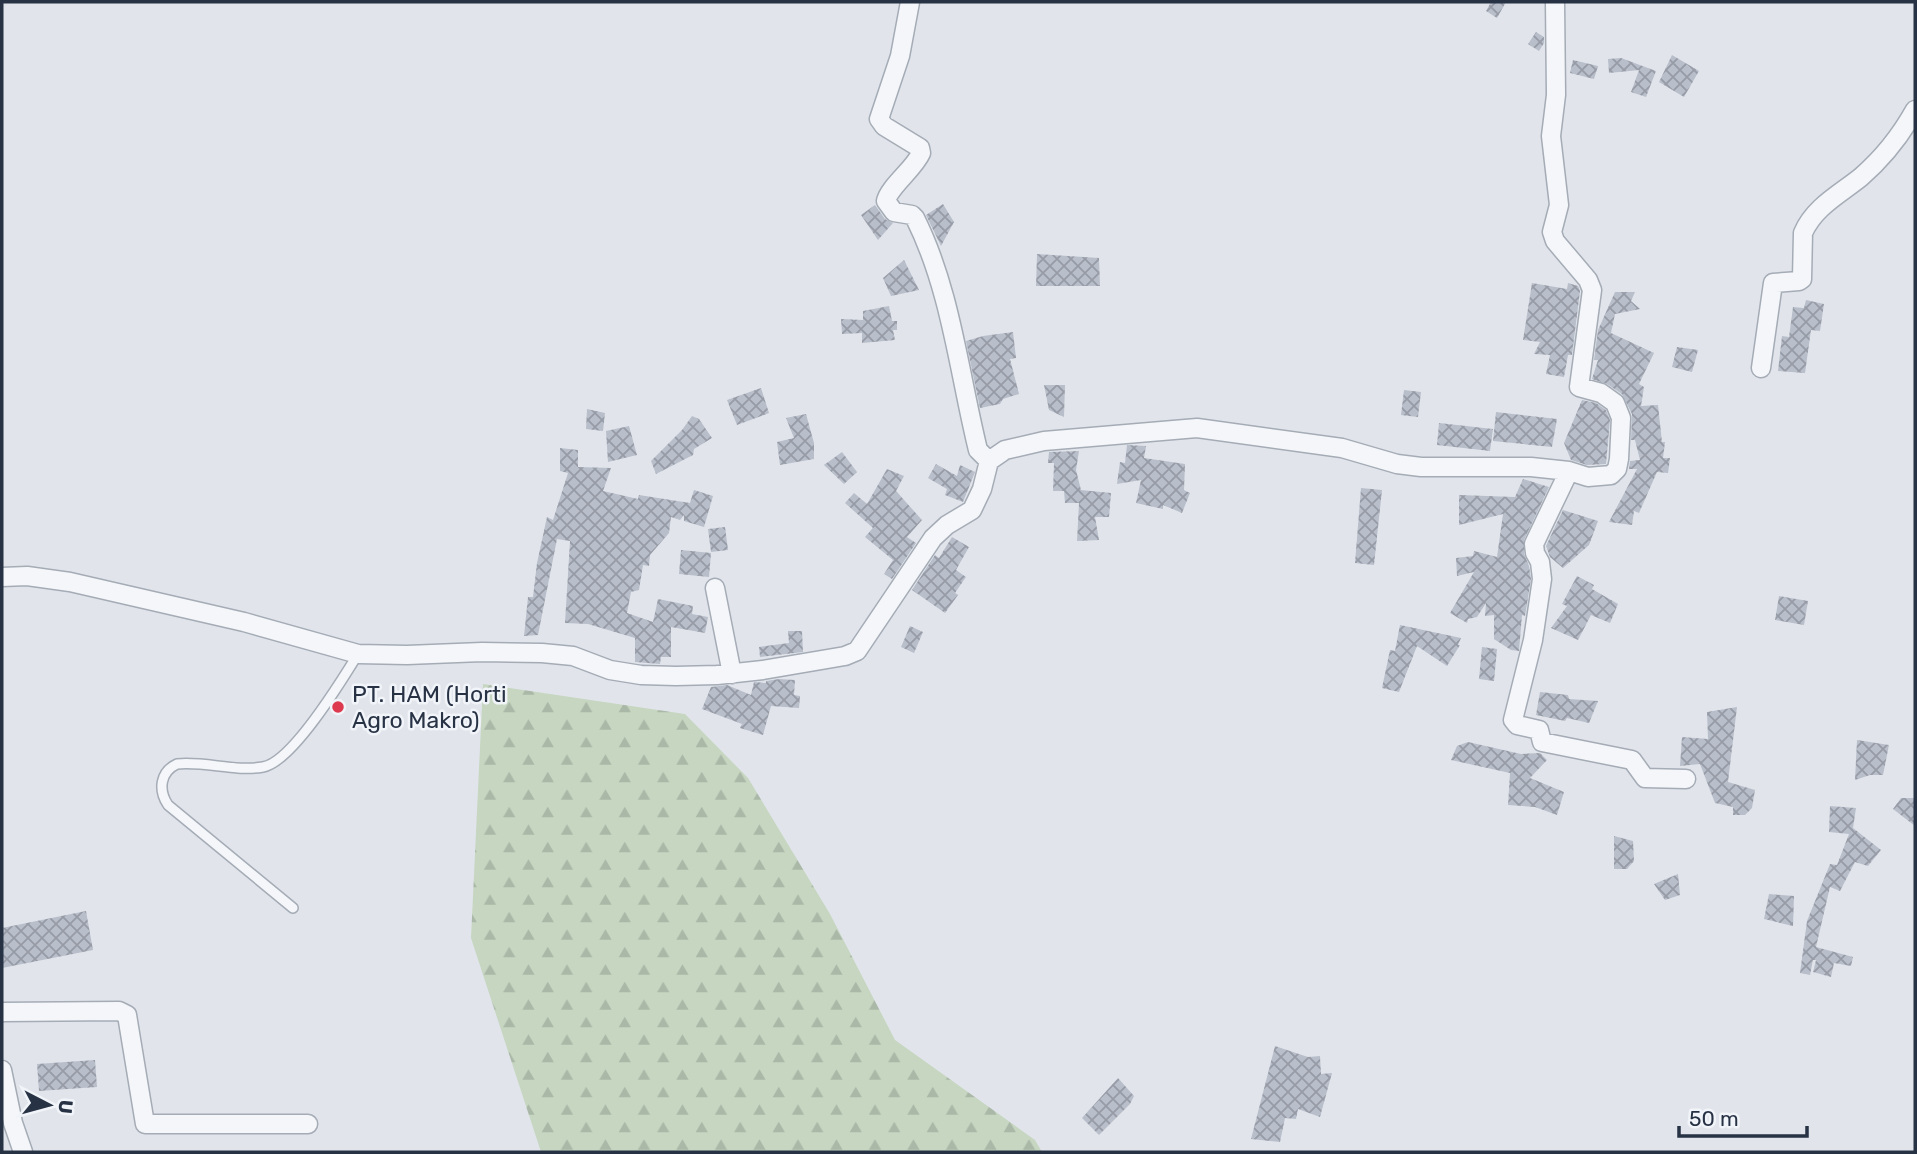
<svg xmlns="http://www.w3.org/2000/svg" width="1917" height="1154" font-family="Rubik,sans-serif">
<defs>
<pattern id="forest-firs" width="22" height="20" patternUnits="userSpaceOnUse" patternTransform="scale(1.75)"><rect width="22" height="20" fill="#c6d6c1"/><path d="M5 1l3.5 6h-7zM16 11l3.5 6h-7z" fill="#aab8a7"/></pattern>
<pattern id="building-cross-hatch" width="8" height="8" patternUnits="userSpaceOnUse" patternTransform="scale(1.75)"><rect width="8" height="8" fill="#b8beca"/><path d="M0 0l8 8M0 8l8-8" fill="none" stroke="#969ba6"/></pattern>
</defs>
<rect width="100%" height="100%" fill="#e1e5eb"/>
<path fill="url(#forest-firs)" d="M483,684L685,714L748,778L830,914L895,1040L1035,1140L1042,1152H541L471,938Z"/>
<path fill="url(#building-cross-hatch)" d="M1491,2H1506L1497,18L1486,11Z
M1536,32L1544,37V43L1539,51L1528,44Z
M1672,55L1699,71L1684,97L1659,82Z
M1621,58L1656,71L1646,97L1631,92L1639,70L1609,73L1608,59Z
M1573,60L1598,66L1594,79L1570,73Z
M943,204L954,222L941,246L926,215Z
M875,205L885,219L893,223L878,240L861,215Z
M1037,254L1099,258L1100,286H1036Z
M904,260L919,290L891,296L883,278Z
M1532,283L1567,289L1568,283L1578,286L1580,291L1572,355H1568L1564,377L1546,374L1550,355L1534,354L1540,342L1523,340Z
M1615,292H1635L1631,301L1640,309L1615,314L1611,333L1654,353L1639,384L1644,387L1641,406L1658,405L1662,442H1665L1663,458H1670L1668,473L1657,472L1639,513L1634,511L1632,525L1609,522L1637,469H1629L1630,461L1640,460L1635,440H1631L1632,414L1622,394L1607,384L1592,379L1598,360H1594L1598,330Z
M1806,300L1824,304L1820,331L1811,330L1805,373L1778,371L1782,336L1789,337L1793,307L1804,308Z
M889,306L892,321H897V330H893L895,340L862,343V333L842,334L841,319L863,320V311Z
M1013,332L1016,358L1010,359L1019,394L1003,399L1000,404L980,408L966,341L983,336Z
M1677,347L1698,350L1692,372L1672,367Z
M1044,385H1065L1064,417L1049,410Z
M761,388L769,413L737,425L727,400Z
M1404,390L1421,392L1418,417L1401,415Z
M1582,400L1596,403L1606,410L1610,420L1606,464L1587,465L1571,460L1564,443Z
M587,409L605,413L603,431L586,429Z
M1496,412L1557,419L1552,447L1493,441Z
M806,414L814,443V459L780,465L777,442L794,438L786,418Z
M692,416L699,419L712,438L694,449L693,455L656,474L651,461L682,430Z
M1439,423L1493,429L1490,451L1437,445Z
M629,426L637,455L608,462L606,431Z
M1127,445L1146,446L1144,458L1185,464L1184,490L1190,493L1182,513L1163,505V509L1136,503L1141,480L1117,484L1120,462L1125,463Z
M560,448L578,450V467L611,468L603,491L638,499L639,495L690,503L694,490L713,496L704,527L684,521V515L680,520L671,517L669,533L650,555L649,566L643,565L639,590L631,592L627,613L653,622L658,599L693,606L692,614L708,617L705,633L671,627V657H661L660,664L635,662V638L588,624L565,623L570,541L557,539L538,635L524,636L528,597H533L537,563L547,517L553,520L568,473L560,471Z
M1079,451L1076,470L1081,490L1111,493L1109,517H1095L1099,540L1077,541L1079,503H1065L1064,491H1053L1054,463H1048L1049,452Z
M842,452L857,472L844,484L824,465Z
M936,464L957,476L960,465L975,472L963,502L945,495L947,489L928,478Z
M887,469L904,476L896,491L922,520L907,537L916,543L892,579L884,574L893,560L865,537L873,528L845,503L854,493L867,504Z
M1523,479L1549,487L1524,540V554L1529,566L1531,579L1525,616L1522,615L1519,651L1511,650L1494,639V615L1485,616L1486,603L1477,617L1468,619L1467,623L1450,613L1474,572L1457,576L1456,558L1473,556L1474,551L1497,557L1503,514L1459,525V495L1515,497Z
M1361,488L1382,490L1374,565L1355,563Z
M1563,510L1598,521L1589,545L1563,568L1550,557L1546,546Z
M725,527L728,550L711,552L708,529Z
M952,537L969,547L956,570L966,577L955,593L958,595L945,613L912,590L935,555L939,558Z
M681,550L711,553L709,577L679,574Z
M1577,576L1594,585L1592,589L1618,604L1610,623L1591,615L1578,640L1551,628L1567,606L1562,604Z
M1779,596L1808,601L1804,625L1775,620Z
M1400,625L1461,638L1458,645H1460L1447,666L1417,646L1399,692L1382,688L1390,650L1395,651Z
M910,626L923,632L914,653L901,647Z
M788,631H802L803,652L760,657L759,647L789,643Z
M1482,647L1497,649L1494,681L1479,679Z
M779,679L795,680L794,695L800,696L799,708L771,706L763,735L740,728L742,724L702,709L711,687L727,685L751,695L754,682L766,683V681Z
M1540,692L1568,695L1569,699L1598,701L1589,723L1567,718L1565,721L1536,715Z
M1737,707L1728,782L1755,790L1752,808L1745,815H1733V807L1715,803L1700,764L1680,766L1682,737L1708,739L1707,712Z
M1857,740L1889,745L1883,775H1870L1855,780Z
M1468,742L1521,754L1540,753L1547,760L1530,778L1564,792L1557,815L1535,807L1508,805L1510,773L1451,760L1457,746Z
M1901,798H1915V826L1893,809Z
M1830,806L1856,808L1853,828L1881,850L1868,866L1855,862L1840,891L1830,887L1816,947L1853,957L1851,966L1834,963L1831,977L1813,972L1816,960H1813L1810,975L1800,973L1807,921L1830,864L1837,865L1849,834L1829,832Z
M1614,836L1633,841L1634,861L1627,869H1614Z
M1678,874L1680,895L1665,900L1654,884Z
M1769,894L1794,896L1793,926L1764,919Z
M86,911L93,950L2,968V928Z
M1275,1046L1308,1057L1320,1056L1321,1074L1332,1073L1320,1117L1298,1109L1296,1119L1285,1118L1280,1142L1251,1139Z
M95,1060L97,1087L39,1091L37,1064Z
M1118,1078L1134,1096L1130,1104L1099,1135L1082,1118Z"/>
<g fill="none" stroke-linecap="round" stroke-linejoin="round">
<defs>
<path id="service" d="M293,908L168,805C158,790 160,772 177,764C205,761 235,772 263,767C292,762 342,680 358,654"/>
<path id="minor" d="M910,2L900,56L879,119L884,126L920,148L921,153C914,169 889,187 886,201L894,212L912,215L915,218C951,290 959,373 978,450L989,461
M1761,368L1773,283L1799,281L1802,279L1803,233C1814,207 1840,194 1861,177C1883,158 1901,135 1915,110
M1569,471L1534,544L1535,553L1540,562L1542,579L1533,640L1513,720L1517,725L1539,730L1542,742L1632,760L1645,778L1686,779
M2,577L27,576L70,582L244,622L358,654L407,655L482,652L542,653L573,656L610,670L641,675L676,676L717,675L763,670L845,656L857,651L933,538L947,525L972,510L982,489L989,461L1005,450L1044,441L1197,428L1342,448L1397,464L1421,467H1531L1569,471L1588,477L1611,475L1617,469L1619,459L1621,418L1615,403L1601,393L1579,387L1592,290L1588,280L1555,241L1552,232L1559,205L1551,136L1556,95L1555,2
M715,588L732,674
M2,1012L119,1011L127,1015L145,1124H308
M2,1070L13,1123L23,1152"/>
</defs>
<use href="#service" stroke="#a5acb6" stroke-width="12"/>
<use href="#minor" stroke="#a5acb6" stroke-width="21"/>
<use href="#service" stroke="#f4f6f9" stroke-width="9"/>
<use href="#minor" stroke="#f4f6f9" stroke-width="18"/>
</g>
<circle fill="#dd3a4f" stroke="#f1f4f8" stroke-width="2.5" cx="338" cy="707" r="7"/>
<g text-anchor="middle" stroke-width="5" stroke-linejoin="round" paint-order="stroke">
<g font-size="23" fill="#273245" stroke="#f1f4f8" text-anchor="start">
<text x="352" y="702">PT. HAM (Horti<tspan x="352" dy="26">Agro Makro)</tspan></text>
</g>
</g>
<rect width="1917" height="1154" fill="none" stroke="#273245" stroke-width="7"/>
<g transform="translate(49 1105) rotate(96)" stroke="#f1f4f8" stroke-width="5" paint-order="stroke">
<path d="M0-5L12 26L0 18L-12 26Z" fill="#273245"/>
<text y="-10" font-size="19" font-weight="bold" text-anchor="middle" fill="#273245">U</text>
</g>
<path d="M1679 1126v10h128v-10" fill="none" stroke="#273245" stroke-width="3.5"/>
<text x="1689" y="1126" font-size="21" fill="#273245" stroke="#f1f4f8" stroke-width="5" paint-order="stroke">50 m</text>
</svg>
